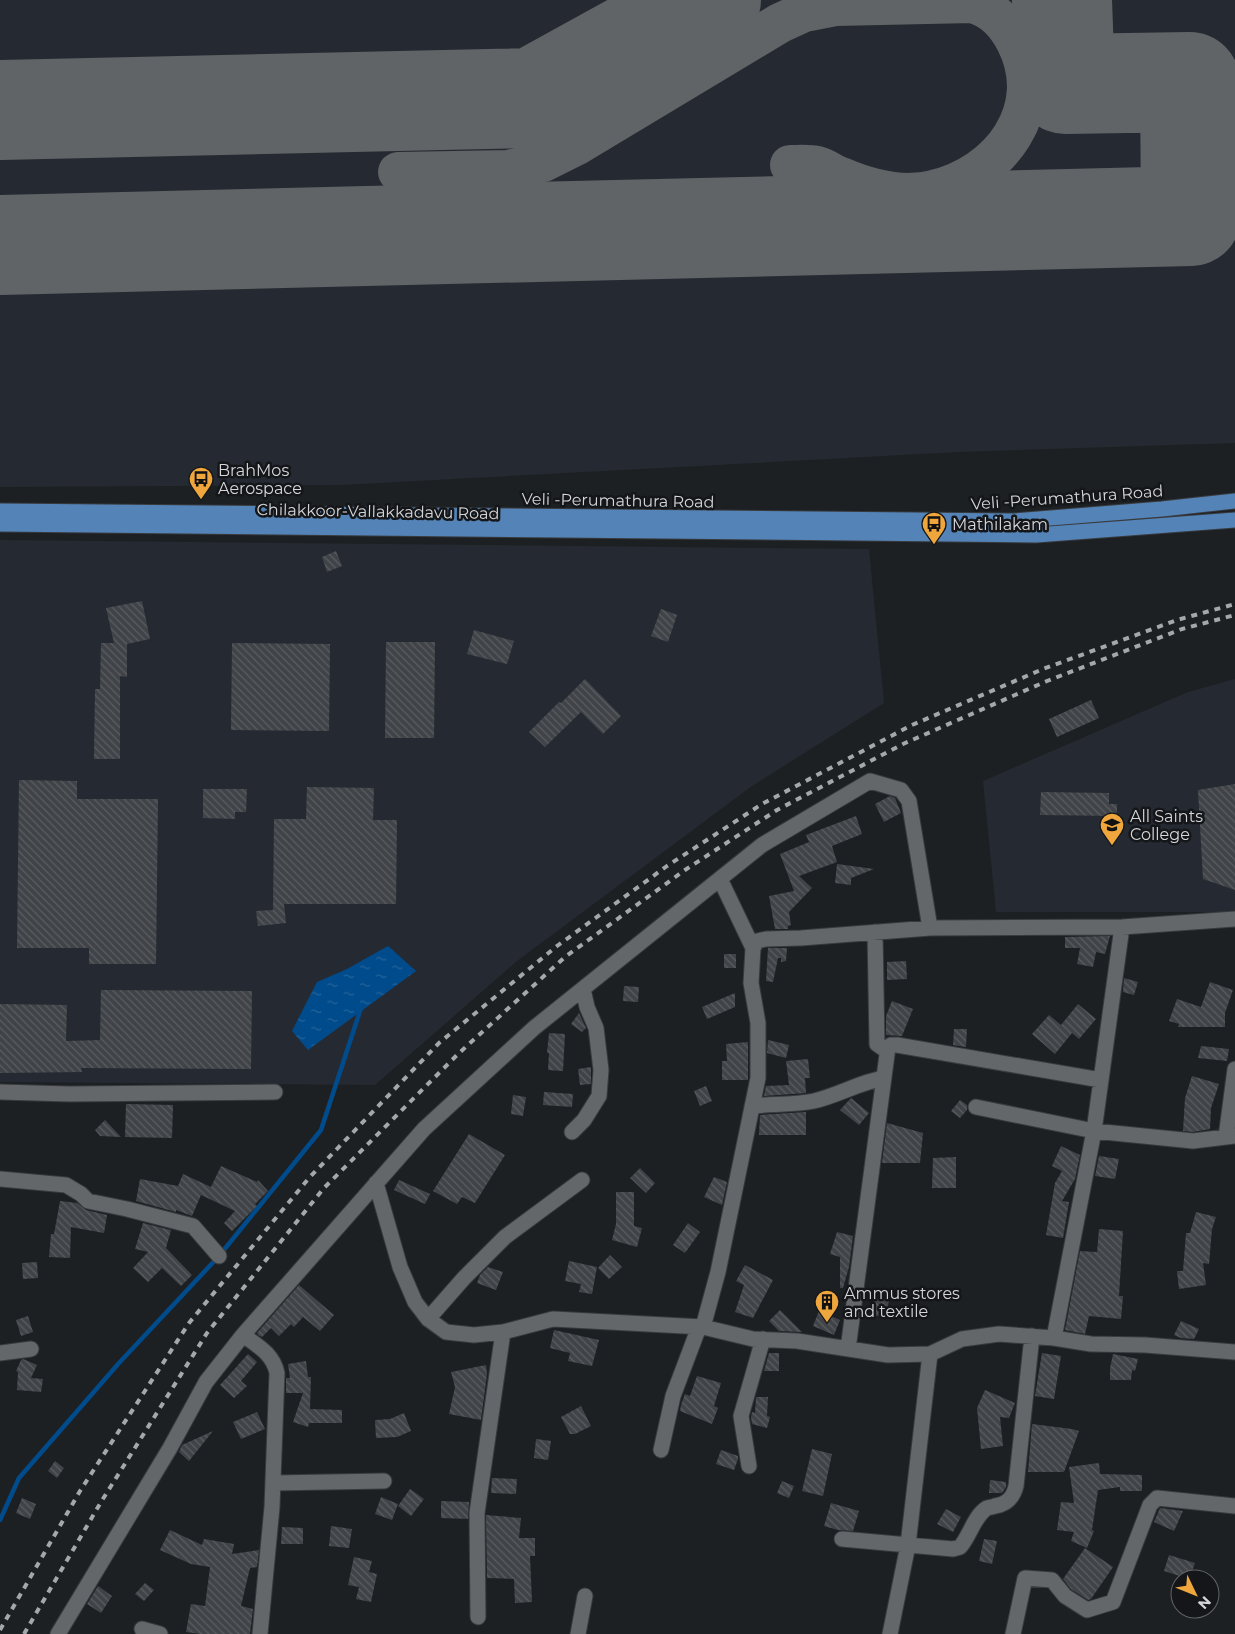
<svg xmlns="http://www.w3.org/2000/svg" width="1235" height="1634" font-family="Montserrat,sans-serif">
<defs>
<pattern id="water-ripples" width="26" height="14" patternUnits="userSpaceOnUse" patternTransform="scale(1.25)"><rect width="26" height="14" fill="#004b8c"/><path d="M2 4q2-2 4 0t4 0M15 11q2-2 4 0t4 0" fill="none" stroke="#24649b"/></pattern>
<pattern id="building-back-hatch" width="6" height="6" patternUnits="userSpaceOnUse" patternTransform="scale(1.25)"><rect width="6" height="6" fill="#404347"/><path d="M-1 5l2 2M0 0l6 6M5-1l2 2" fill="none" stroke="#5b5d61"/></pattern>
</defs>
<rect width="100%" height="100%" fill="#1d2023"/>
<path fill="#252a32" d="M0,0H1235V443L958,452L341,485L0,487Z
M0,540L869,549L884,703L752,786L517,961L375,1085L0,1082Z
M1235,679V912H996L983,781L1188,692Z"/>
<path fill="url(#water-ripples)" d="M388,946L416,971L308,1050L292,1031L317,982L347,969Z"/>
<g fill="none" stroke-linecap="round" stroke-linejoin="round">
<path stroke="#004b8c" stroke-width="4.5" d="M0,1520L19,1478L119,1363L219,1256L321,1130L361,1008"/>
<path stroke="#616466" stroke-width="40" d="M398,172L508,170L543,162L577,145L780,23L804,12L835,6L972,3C992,8 1007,24 1016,42C1050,109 1000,175 933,190C902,198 869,189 841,177C833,174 825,168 817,166C809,164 799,165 790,165"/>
<path stroke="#616466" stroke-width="100" d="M0,110L533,98L711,0
M0,245L1191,216L1190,82L1065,84L1062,0"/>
</g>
<path fill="url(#building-back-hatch)" d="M336,551L342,566L327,572L322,557Z
M142,601L150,639L127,644V677L120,676V759H94L95,689H100L101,643H114L106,608Z
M661,609L677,615L668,642L651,636Z
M474,630L514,641L507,664L467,654Z
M386,642H435L434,738H385Z
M232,643L330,644L329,731L231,730Z
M585,679L621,716L603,734L581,712L545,747L529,732L559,702L561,703Z
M1091,700L1099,718L1057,737L1049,719Z
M19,780L77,781V799H158L156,964H89V948H17Z
M1235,784V890L1203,879L1198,790Z
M307,787L374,788L373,820H397L396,904H284L286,923L258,926L256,911L273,910L274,819H306Z
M203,789H247L246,812H235V819L203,818Z
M1041,792L1109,793V804H1117V816L1040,815Z
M890,796L895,798L901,813L884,822L875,804Z
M856,816L862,834L832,846L837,862L799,876L812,888L789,912L791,925L788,926V929H775L769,896L794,891L780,854L809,842L806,835Z
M837,864L874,869L851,878V885L835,883Z
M1110,936L1105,954L1096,952L1093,967L1077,964L1080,948H1065V937Z
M768,948H787L786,961L781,962V958H778L773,982L766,981Z
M724,954H736V968H724Z
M906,961L907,979L887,980V962Z
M1124,978L1138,982L1134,995L1123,992Z
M1210,982L1233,990L1225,1013V1027H1178L1179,1024L1169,1021L1177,999L1201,1007Z
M624,986L639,987L638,1002L623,1001Z
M101,990L252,991L251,1069L81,1068L82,1072L0,1073V1004L67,1005L66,1041L100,1040Z
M735,993V1007L707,1019L702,1007Z
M892,1001L913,1009L902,1036L886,1035V1016Z
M1078,1004L1096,1019L1079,1039L1072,1033L1055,1054L1032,1034L1049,1015L1061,1025Z
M579,1013L586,1028L582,1032L571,1024Z
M954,1029H967L966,1047L953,1045Z
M549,1033L565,1034L563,1071L548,1070L549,1053H547Z
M768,1040L789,1045L786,1058L767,1053Z
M748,1042V1080H722V1061H727L726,1044Z
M1201,1046L1229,1049L1227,1061L1198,1058Z
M808,1059L810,1078H805L806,1093L764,1096L766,1086L789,1085L786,1061Z
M591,1067V1084L580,1085L578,1069Z
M1192,1076L1219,1084L1211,1108L1210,1129L1193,1132L1183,1131L1185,1098Z
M706,1086L712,1101L700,1106L694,1091Z
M544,1092L573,1094L572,1107L543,1105Z
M513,1095L526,1097L523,1116L511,1114Z
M851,1098L869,1113L859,1125L840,1110Z
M960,1100L967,1105V1110L960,1118L951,1111Z
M126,1104L173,1105L172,1138L125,1137Z
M806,1112V1135H759L760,1115Z
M105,1120L121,1137L100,1136L95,1130Z
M887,1123L923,1133L920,1163H882Z
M469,1134L505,1155L475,1203L462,1197L457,1204L433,1191Z
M1061,1146L1080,1155L1075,1179L1062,1201L1069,1202L1063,1238L1046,1235L1055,1183L1062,1171L1052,1166Z
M1099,1156L1119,1159L1115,1179L1095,1176Z
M956,1157V1188H932L933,1158Z
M221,1166L257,1182L258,1180L268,1191L255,1204L257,1206L232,1231L224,1223L235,1211L201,1195L192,1216L176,1210V1212L136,1201L140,1179L178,1186L183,1174L211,1187Z
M640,1168L655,1183L646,1193L630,1178Z
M714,1177L727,1182L722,1205L704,1197Z
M399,1180L430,1194L425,1204L394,1190Z
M616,1192H634V1226L642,1228L637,1247L612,1240L616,1224Z
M60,1201L77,1203L86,1210L107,1215L104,1233L71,1227L70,1258L49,1257L51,1234H54Z
M1196,1212L1216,1217L1212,1229L1209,1264L1203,1263L1206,1285L1179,1289L1177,1271H1183L1186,1233H1190Z
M143,1223L171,1230L166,1248L192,1275L181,1286L162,1268L148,1282L133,1268L148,1252L135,1249Z
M688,1223L700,1232L685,1253L673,1245Z
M1099,1229L1123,1231L1119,1296H1123L1121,1319L1089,1316L1085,1334L1065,1330L1080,1251L1097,1252Z
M837,1232L853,1236L849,1267L843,1288H840V1257L830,1254Z
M610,1255L622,1267L609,1279L598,1268Z
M569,1261L597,1267L592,1294L579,1292L581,1284L565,1281Z
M37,1262L38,1278L23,1279L22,1263Z
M745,1265L773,1280L753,1318L735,1312L744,1285L736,1281Z
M488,1267L503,1272L496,1290L477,1283L480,1275Z
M299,1285L334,1315L320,1331L303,1317L294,1327L291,1324L279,1336L271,1328L262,1337L258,1335L257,1333Z
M875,1298L889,1300L886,1317L871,1315Z
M780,1310L802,1332L779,1331L769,1321Z
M819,1311L840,1320L834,1335L813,1326Z
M28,1316L33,1332L21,1336L16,1320Z
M1181,1321L1199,1329L1194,1339L1181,1338L1174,1335Z
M554,1330L599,1340L592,1366L568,1361L570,1353L550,1348Z
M769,1353H779V1371H764Z
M1042,1353L1061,1356L1054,1399L1035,1396Z
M248,1354L257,1362L241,1381L247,1386L234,1398L220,1385Z
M1113,1354L1138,1359L1135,1371L1132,1370L1131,1380H1110V1368Z
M23,1359L37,1365L31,1378L43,1379L41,1392L17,1390L18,1372L16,1371L21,1360Z
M306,1361L308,1377H311L310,1409L342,1410V1423H309L308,1427L293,1422L303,1393H286V1378H290L288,1364Z
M486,1365L487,1374L481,1420L449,1414L455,1387L451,1372Z
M697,1376L721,1383L714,1406L718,1408L712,1424L680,1411L681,1405L685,1394L690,1396Z
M985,1390L1015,1403L1009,1418L1000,1417L1003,1446L981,1449L977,1408Z
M756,1397H768L767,1416L770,1417L767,1428L752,1424L751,1417L752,1412L755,1413Z
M581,1406L591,1426L575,1434H570L561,1417Z
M257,1412L265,1429L241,1439L233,1422Z
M404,1413L411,1431L397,1437L376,1438L375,1420L390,1419Z
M1032,1424L1072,1429L1079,1431L1064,1472H1028Z
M213,1431L189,1461L179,1452L182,1445Z
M536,1439L551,1441L548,1460L534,1458Z
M812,1449L832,1454L823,1496L802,1491Z
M721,1450L738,1456V1459L734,1470L716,1464Z
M55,1461L64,1468L57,1478L48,1471Z
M1099,1463L1100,1474L1142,1475V1491H1120V1487L1098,1490L1092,1530L1094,1531L1087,1548L1071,1541L1074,1532L1057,1530L1061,1502L1074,1503L1069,1467Z
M492,1478L517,1479L516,1494L491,1493Z
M990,1480L1006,1482V1487L1002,1493H989Z
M782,1481L794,1486L789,1498L777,1493Z
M410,1489L424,1499L411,1516L398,1506Z
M381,1497L398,1504L392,1520L375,1514Z
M22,1498L36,1504L30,1519L16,1513Z
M441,1501L469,1502L468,1519L441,1518Z
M831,1503L859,1511L853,1531L838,1530L824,1526Z
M1160,1508L1183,1511L1174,1531L1154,1522Z
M946,1509L961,1517L953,1532L937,1524Z
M486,1515L521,1518L519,1538H535V1556H530L532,1602L515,1603L514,1579L487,1578Z
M331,1526L352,1529L349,1548L329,1546Z
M282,1527L303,1528V1544H281Z
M170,1530L202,1545L204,1539L234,1544L232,1554L259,1550L257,1567L250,1568L241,1606L253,1609L250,1634H200L186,1632L191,1604L205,1606L210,1567L191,1564L160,1550Z
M984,1539L997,1541L992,1564L979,1561Z
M1085,1548L1113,1567L1091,1599L1088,1600L1071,1589L1063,1579Z
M1169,1555L1195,1563L1189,1579L1164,1571Z
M354,1557L372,1561L369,1572L377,1574L371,1602L356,1599L359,1587L348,1585Z
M145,1583L154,1590L144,1601L135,1594Z
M98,1586L112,1596L101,1613L87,1604Z"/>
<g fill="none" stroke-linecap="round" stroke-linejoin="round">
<defs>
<path id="minor" d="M720,879L753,948
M875,932L877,1044L887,1051
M0,1092L69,1094L275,1092
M752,1106C772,1104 795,1105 814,1101C839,1095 860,1082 884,1078
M976,1107L1094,1131L1193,1141L1235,1136
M572,1132L584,1120L599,1096L601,1070L596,1028L587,1007L583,989
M1226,1137L1235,1069
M0,1179L66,1185L81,1194L88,1201L127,1209L193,1226L219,1256
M376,1183L400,1267L415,1302L428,1319L446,1332L474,1335L503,1332L553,1319L703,1327L753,1339L797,1341L888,1355L930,1354L962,1339L999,1334L1054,1338L1091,1344L1145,1345L1235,1352
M428,1319L464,1278L505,1237L582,1180
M703,1327L718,1272L758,1078V1023L751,983L753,948L757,941L766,939L801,938L930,928
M243,1335C258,1346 273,1354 277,1373L272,1507L260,1634
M1054,1338L1094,1131L1122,927
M848,1349L888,1047L891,1045H897L1101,1080
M0,1353L31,1349
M661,1450L673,1396L699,1327
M749,1466L741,1416L763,1339
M273,1483L384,1481
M842,1539L953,1549L960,1547C970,1536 974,1516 987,1508C990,1507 993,1507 995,1506C1007,1504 1013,1498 1016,1486L1032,1336
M478,1617L477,1513L503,1332
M142,1629L160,1634
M58,1634L170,1448L206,1382L243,1335L424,1129L534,1028L762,845L870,781L901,790L909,801L930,928L1122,927L1235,919
M578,1634L585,1596
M890,1634L908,1545L930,1354
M1013,1634L1025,1578L1052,1580L1065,1596L1087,1610L1113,1602L1150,1505L1157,1498L1235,1506"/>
<path id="major" d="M0,511L1014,521L1162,509L1235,501
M0,524L1036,535L1235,520"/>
</defs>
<use href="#minor" stroke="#383a3d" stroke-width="17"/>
<use href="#major" stroke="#383a3d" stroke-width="17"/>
<use href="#minor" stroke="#63676a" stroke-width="15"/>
<use href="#major" stroke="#5383b7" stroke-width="15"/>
<path stroke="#a5a7a9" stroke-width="4" stroke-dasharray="6 6" stroke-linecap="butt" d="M0,1630L80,1491L189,1323L309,1178L439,1043L557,946L667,866L762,804L912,725L1043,669L1177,620L1235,604
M24,1634L101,1502L207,1333L324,1188L458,1054L565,957L685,870L777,810L903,744L1047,681L1182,629L1235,615"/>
</g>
<defs>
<symbol id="bus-pin" viewBox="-11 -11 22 30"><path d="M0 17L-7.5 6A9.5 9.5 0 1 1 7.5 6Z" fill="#efa73d" stroke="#141619"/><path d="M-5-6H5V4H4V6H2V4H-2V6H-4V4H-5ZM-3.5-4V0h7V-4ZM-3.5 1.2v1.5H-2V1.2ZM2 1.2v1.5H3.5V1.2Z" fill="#111"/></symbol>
<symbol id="university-pin" viewBox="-11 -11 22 30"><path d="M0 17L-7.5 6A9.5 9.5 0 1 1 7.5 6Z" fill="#efa73d" stroke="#141619"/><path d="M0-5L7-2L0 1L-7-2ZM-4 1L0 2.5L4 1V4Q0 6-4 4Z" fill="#111"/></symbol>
<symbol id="building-pin" viewBox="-11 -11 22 30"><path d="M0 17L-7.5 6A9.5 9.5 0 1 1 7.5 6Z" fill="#efa73d" stroke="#141619"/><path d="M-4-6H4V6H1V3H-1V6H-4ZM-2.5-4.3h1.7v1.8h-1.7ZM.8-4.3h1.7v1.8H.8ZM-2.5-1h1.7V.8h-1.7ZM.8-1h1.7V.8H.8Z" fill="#111"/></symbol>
</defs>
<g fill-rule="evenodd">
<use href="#bus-pin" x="187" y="465" width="28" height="38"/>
<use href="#bus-pin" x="920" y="510" width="28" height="38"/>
<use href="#university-pin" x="1098" y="811" width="28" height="38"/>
<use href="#building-pin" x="813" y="1288" width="28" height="38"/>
</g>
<g text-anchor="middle" stroke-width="5" stroke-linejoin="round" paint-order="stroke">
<g font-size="16" fill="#d4d6d8" stroke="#141619" text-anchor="start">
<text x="218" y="476">BrahMos<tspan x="218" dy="18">Aerospace</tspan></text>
<text x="952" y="530">Mathilakam</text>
<text x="1130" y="822">All Saints<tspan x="1130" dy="18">College</tspan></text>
<text x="844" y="1299">Ammus stores<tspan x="844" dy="18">and textile</tspan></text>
</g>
<g font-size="16" fill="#d4d6d8" stroke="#141619">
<text transform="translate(1067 497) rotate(-4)" y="6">Veli -Perumathura Road</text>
<text transform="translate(618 500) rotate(1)" y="6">Veli -Perumathura Road</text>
<text transform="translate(378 511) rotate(1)" y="6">Chilakkoor-Vallakkadavu Road</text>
</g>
</g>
<g transform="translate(1195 1594) rotate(133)"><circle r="24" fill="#141619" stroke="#616365"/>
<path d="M0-4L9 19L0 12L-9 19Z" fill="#efa73d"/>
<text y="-8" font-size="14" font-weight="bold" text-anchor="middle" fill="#d4d6d8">N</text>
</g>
</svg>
